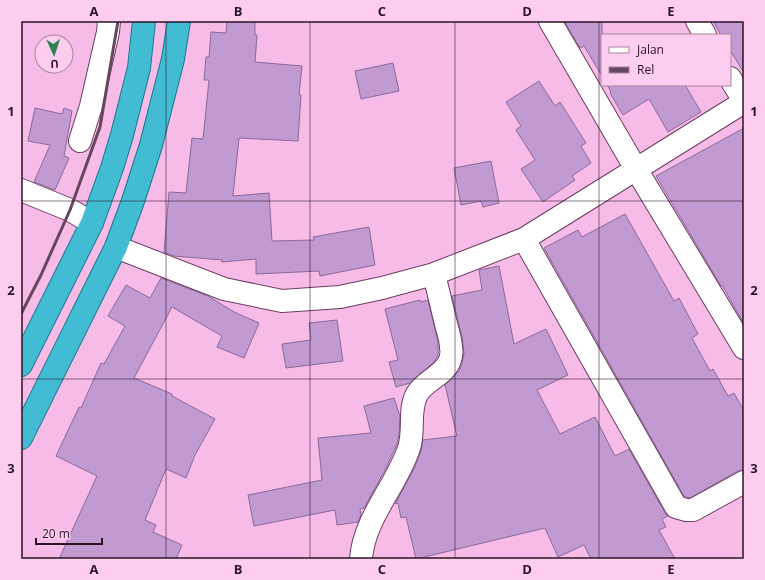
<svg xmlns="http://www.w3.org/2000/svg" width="765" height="580" font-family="'Open Sans',sans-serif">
<rect width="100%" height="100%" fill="#f6bce7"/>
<path fill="#c09ad0" stroke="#8c689b" d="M227,21H255V35H257L255,62L302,66L299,95H301L298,141L239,138L233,196L269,193L272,241L314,240L313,237L369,227L375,265L320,276L319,271L256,274V259L222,262V260L174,256L164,252L169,192L186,193L192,138L203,139L209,80H204L206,57H209L211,32L226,33Z
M564,21H602V76L584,46L580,48Z
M713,21H744V73L730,50V35H721Z
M393,63L399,91L361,99L355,71Z
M539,81L555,106L560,102L586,143L581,146L591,163L572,176L575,180L543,202L521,169L535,160L516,130L521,126L506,102Z
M607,85H685L701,112L668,132L649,99L623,115L610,93L611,92Z
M35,108L62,114L64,108L72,111L64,156L69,158L55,190L34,182L50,145L28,141Z
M744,128V324L722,285L721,286L656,176Z
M491,161L499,203L483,207L481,201L461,205L454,168Z
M625,214L674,301L679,298L698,334L692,338L710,371L713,369L728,396L734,393L744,411V470L738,471L690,498L684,496L544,248L578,230L582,237Z
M499,266L514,344L546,329L568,375L537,390L560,434L595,417L615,456L629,449L665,513L668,516L662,519L666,527L659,530L675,559H591L584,545L558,557L545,528L416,559L406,517L401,518L398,503L395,504L415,467L421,451L423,440L457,436L445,385L459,371L462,364L464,353L462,337L452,296L482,290L479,270Z
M161,278L208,296L234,312L259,323L244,358L217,347L222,336L172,307L134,378L172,394V396L215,419L195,455L186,478L166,469L145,520L156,525L153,532L182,545L176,559H59L97,476L56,456L79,407L81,408L101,363L104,364L125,326L108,316L126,285L150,298Z
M420,300L421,302L428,300L438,342V355L435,361L410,383L396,387L389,362L398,360L385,309Z
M337,320L343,361L286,368L282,344L311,340L309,323Z
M394,398L400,416L399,434L397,444L385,470L364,508L360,509L361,515L358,522L337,525L335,510L254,526L248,495L322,480L318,438L371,433L364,406Z"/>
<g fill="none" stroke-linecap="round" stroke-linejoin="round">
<defs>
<path id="minor" d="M550,21L636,169L744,348
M697,21L705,35
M730,78L744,101
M80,141L91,106L108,32L109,21
M21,190L70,210L92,223
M524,239L676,507L686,510H693L744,482
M116,247L224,289L282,301L340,297L382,288L434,274L524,239L744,102
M361,559C364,518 396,487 409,448C415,431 408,410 417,394C424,381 445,375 450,360C451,357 452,351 451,348C451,340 448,332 446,324C442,307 438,290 434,274"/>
<path id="trunk" d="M21,365L92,223L112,168L122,135L139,68L144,21
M21,438L116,247L133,201L151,145L173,59L179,21"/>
</defs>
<use href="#minor" stroke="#6d3c62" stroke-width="24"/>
<use href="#trunk" stroke="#1a768e" stroke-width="24"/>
<use href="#minor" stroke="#fff" stroke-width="22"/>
<use href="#trunk" stroke="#42bcd2" stroke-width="22"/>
<path stroke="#65465e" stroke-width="3" d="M21,314L41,275L70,210L100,127L118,21"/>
</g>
<path fill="none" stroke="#291425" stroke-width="1" stroke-opacity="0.55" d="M166,21V559M310,21V559M455,21V559M599,21V559M21,201H744M21,379H744"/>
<rect width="765" height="580" fill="none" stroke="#fdcdf0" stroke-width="44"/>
<rect x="601" y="34" width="130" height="52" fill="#fdcdf0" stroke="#a8839f"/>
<rect x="609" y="47" width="20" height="6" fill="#ffffff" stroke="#a8839f"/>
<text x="637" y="54" font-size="12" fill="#291425">Jalan</text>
<rect x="609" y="67" width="20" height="6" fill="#65465e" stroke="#a8839f"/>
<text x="637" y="74" font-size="12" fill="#291425">Rel</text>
<g transform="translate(54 54) rotate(177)"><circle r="19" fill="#fdcdf0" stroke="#a8839f"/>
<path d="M0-3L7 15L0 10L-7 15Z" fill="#2e8153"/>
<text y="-6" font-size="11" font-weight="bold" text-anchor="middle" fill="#291425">U</text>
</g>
<path d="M36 538v6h66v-6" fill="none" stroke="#291425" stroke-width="2"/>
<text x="42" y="538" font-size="12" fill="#291425" stroke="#fdcdf0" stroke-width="3" paint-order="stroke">20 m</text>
<rect x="22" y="22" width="721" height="536" fill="none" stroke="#291425" stroke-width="1.5"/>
<g font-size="13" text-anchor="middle" font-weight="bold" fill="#291425">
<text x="94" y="16">A</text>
<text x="238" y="16">B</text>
<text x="382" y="16">C</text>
<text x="527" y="16">D</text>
<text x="671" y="16">E</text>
<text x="11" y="116">1</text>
<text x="754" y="116">1</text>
<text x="11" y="295">2</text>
<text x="754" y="295">2</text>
<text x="11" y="473">3</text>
<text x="754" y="473">3</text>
<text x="94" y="574">A</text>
<text x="238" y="574">B</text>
<text x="382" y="574">C</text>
<text x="527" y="574">D</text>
<text x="671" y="574">E</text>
</g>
</svg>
